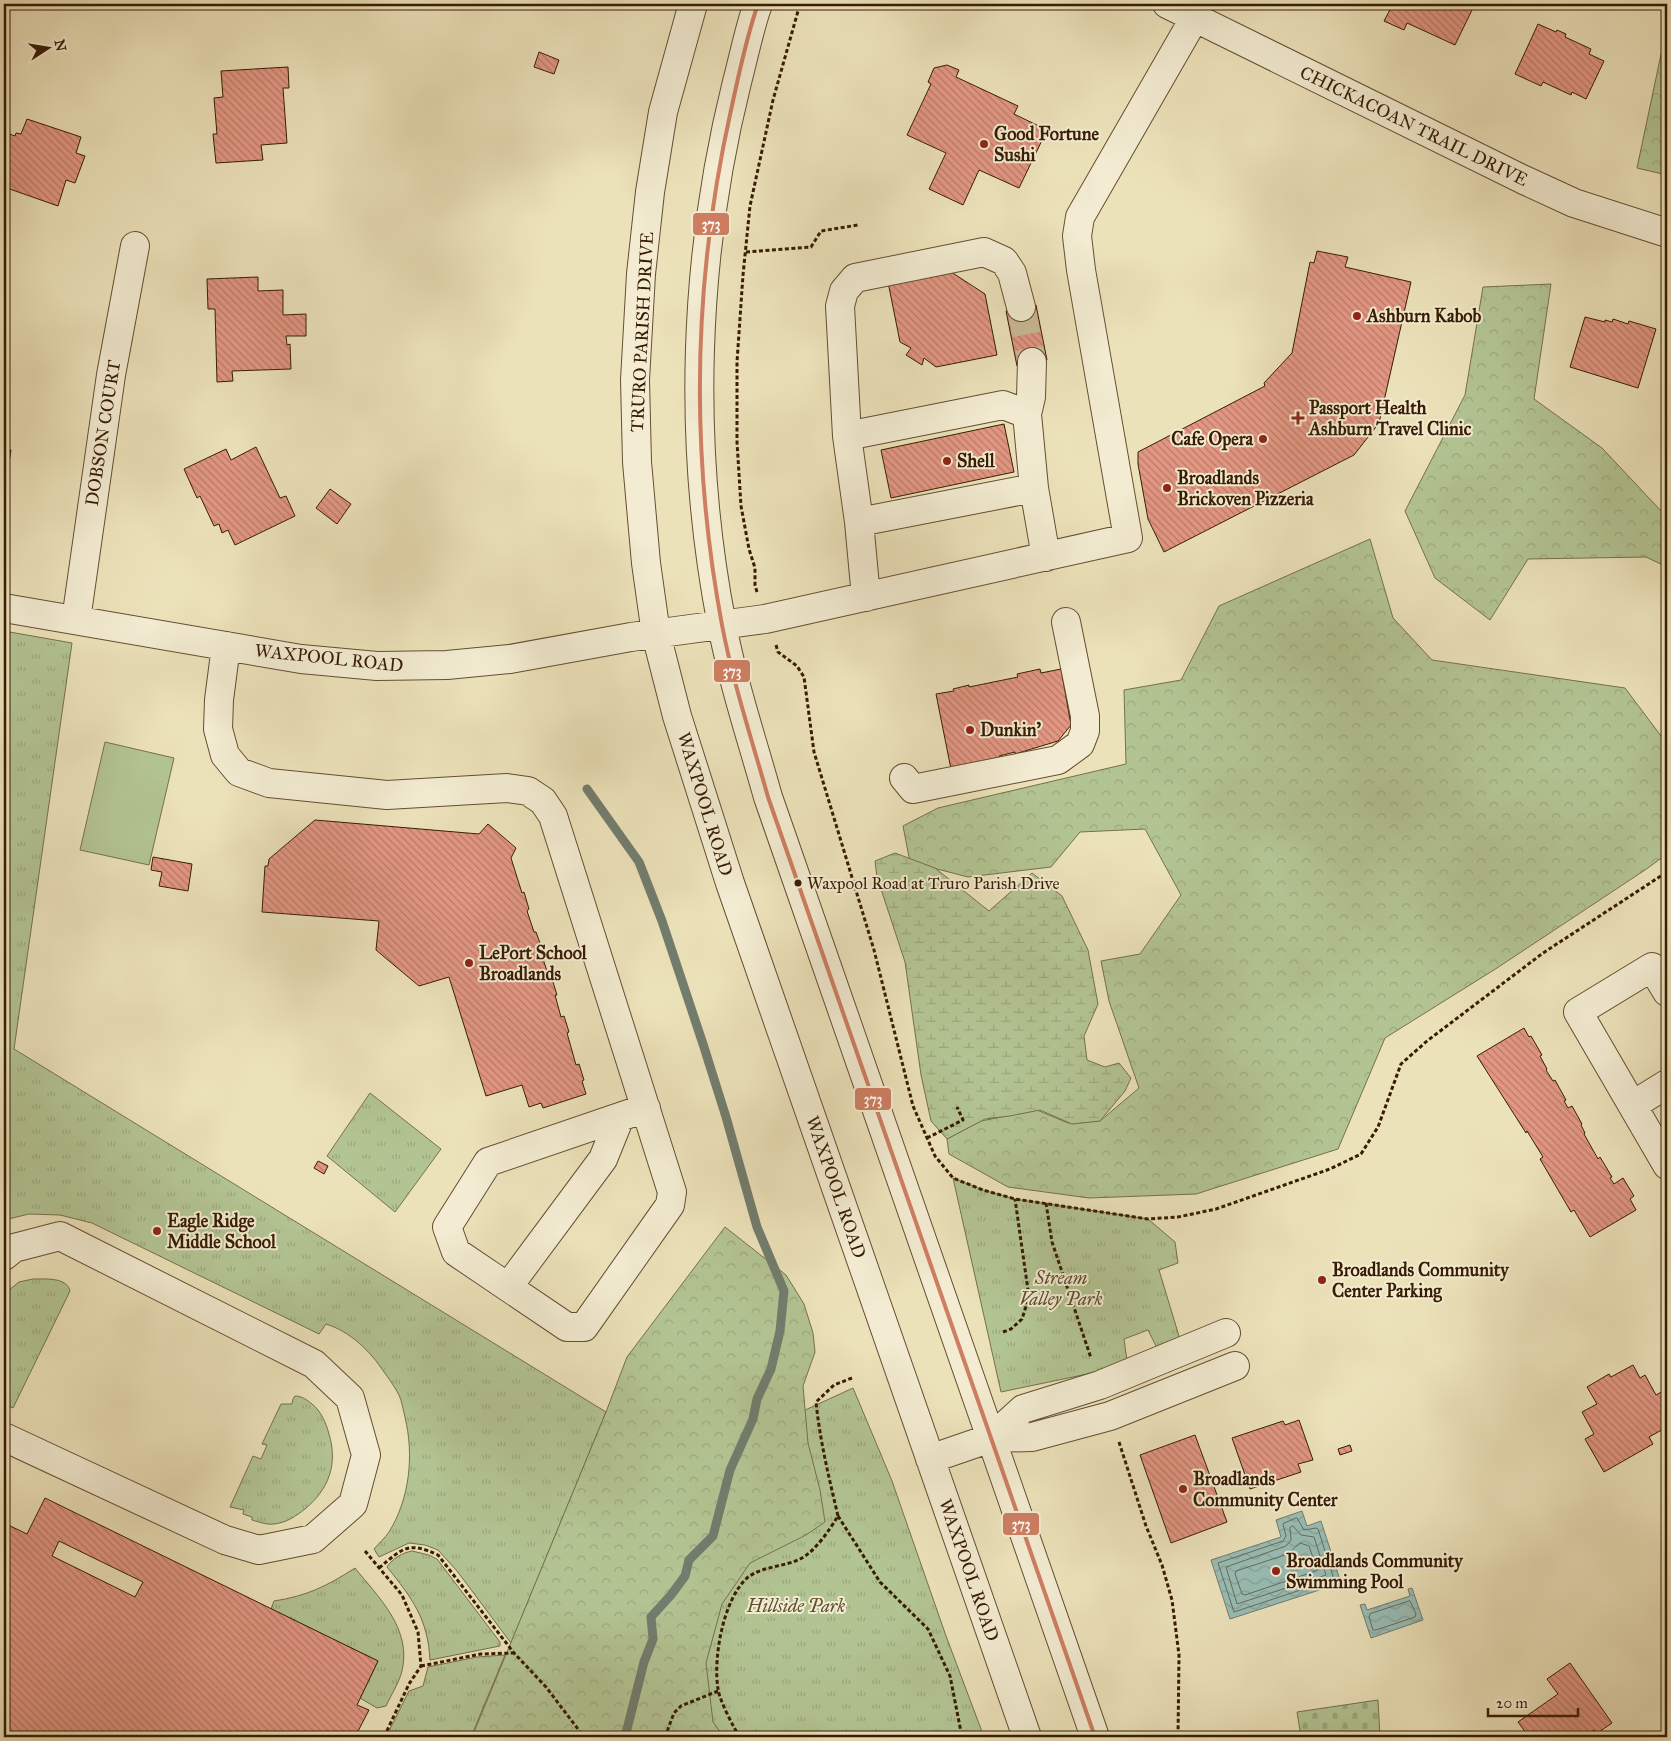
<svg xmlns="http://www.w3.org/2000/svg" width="1671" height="1741" font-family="'IM FELL Great Primer',serif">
<defs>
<pattern id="grass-tufts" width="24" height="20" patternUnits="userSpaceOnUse" patternTransform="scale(1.25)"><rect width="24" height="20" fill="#b3c493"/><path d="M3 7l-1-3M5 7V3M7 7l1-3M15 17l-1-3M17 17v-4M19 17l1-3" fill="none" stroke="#9ba87d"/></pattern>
<pattern id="forest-crowns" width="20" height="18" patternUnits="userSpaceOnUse" patternTransform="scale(1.25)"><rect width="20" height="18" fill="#b3c493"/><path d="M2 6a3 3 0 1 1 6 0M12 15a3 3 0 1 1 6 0" fill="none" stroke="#9ba87d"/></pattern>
<pattern id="wetland-marsh" width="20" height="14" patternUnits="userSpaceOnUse" patternTransform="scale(1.25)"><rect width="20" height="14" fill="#b3c493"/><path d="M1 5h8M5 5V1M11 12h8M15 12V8" fill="none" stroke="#9ba87d"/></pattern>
<pattern id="cemetery-stones" width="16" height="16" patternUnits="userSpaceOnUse" patternTransform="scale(1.25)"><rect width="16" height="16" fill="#b3c493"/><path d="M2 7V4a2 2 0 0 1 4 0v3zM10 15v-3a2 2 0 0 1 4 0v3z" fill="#9ba87d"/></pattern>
<pattern id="water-waves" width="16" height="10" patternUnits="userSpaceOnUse" patternTransform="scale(1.25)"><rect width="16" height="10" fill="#99bdb5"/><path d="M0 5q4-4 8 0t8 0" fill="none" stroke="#84a29a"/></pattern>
<pattern id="building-back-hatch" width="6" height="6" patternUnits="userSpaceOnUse" patternTransform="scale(1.25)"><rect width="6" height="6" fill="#e39783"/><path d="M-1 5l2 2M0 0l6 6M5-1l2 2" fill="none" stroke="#b97a69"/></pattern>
</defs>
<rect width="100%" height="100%" fill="#ece2ba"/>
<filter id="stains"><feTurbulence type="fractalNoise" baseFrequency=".004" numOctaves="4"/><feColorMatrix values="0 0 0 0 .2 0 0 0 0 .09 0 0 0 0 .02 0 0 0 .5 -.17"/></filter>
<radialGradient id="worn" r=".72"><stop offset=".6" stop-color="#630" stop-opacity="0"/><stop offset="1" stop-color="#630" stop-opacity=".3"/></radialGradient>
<path fill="url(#grass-tufts)" stroke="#75704b" d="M4,631L72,643L14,1049L606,1412L511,1643L457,1571L438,1550L425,1545L409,1543L379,1557L374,1549C379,1543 385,1538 389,1532C410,1498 414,1455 405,1417C403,1410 402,1401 399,1395C395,1387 389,1379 384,1372C370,1351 351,1332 326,1324L319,1334L92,1223L60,1215L29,1214L4,1220Z
M370,1093L441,1149L395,1212L327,1156Z
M953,1178L983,1190L1015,1199L1148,1219L1175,1242L1178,1263L1159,1270L1182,1346L1160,1354L1148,1330L1124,1339L1127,1361L1092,1373L1001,1392Z
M33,1279C45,1279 67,1277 70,1291L13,1408L4,1404V1294L19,1282Z
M853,1388L892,1481L946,1636L984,1737H676L740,1440Z
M295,1396C302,1396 307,1400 312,1404C321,1411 326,1423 329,1434C338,1464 329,1489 305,1509C296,1516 286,1523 274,1524C267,1525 259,1522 252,1520V1517L243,1514L244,1510L230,1507L253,1456L261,1459L267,1445L262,1444L281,1404H292L293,1399Z
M412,1551L429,1555L437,1559L500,1642V1646L430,1660C428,1619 412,1598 387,1567C393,1558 402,1553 412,1551Z
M355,1568C379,1598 412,1629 402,1671C399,1683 391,1695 386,1706L377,1708L360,1698L378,1661L271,1609L274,1601C307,1596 327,1586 355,1568Z
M505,1655L471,1737H386L409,1691L423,1686L428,1667L477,1657Z"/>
<path fill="url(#forest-crowns)" stroke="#75704b" d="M1667,26V175L1637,168Z
M1551,284L1534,399L1602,448L1662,512L1667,513V567L1646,557L1528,559L1490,620L1435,578L1405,511L1465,395L1483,287Z
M1370,539L1393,618L1432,660L1625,688L1667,744V854L1645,870L1497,968L1385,1038L1338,1149L1196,1194L1089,1198L1008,1187L949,1154L947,1139L981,1121L1037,1110L1068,1123L1100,1121L1139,1088L1109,1001L1101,961L1140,954L1181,895L1145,829L1080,832L1051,867L968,877L910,862L903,826L938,808L1126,764L1124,690L1181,680L1219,606Z
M725,1227L786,1275L804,1304L813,1333L815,1352L803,1386L808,1443L820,1490L825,1522L806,1535L750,1563L722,1604L706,1663L713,1722L724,1737H472L606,1412L627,1357Z"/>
<path fill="url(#wetland-marsh)" stroke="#75704b" d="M895,853L935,868L989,911L1032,873L1062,896L1088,950L1098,1004L1084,1036L1087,1060L1105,1067L1119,1063L1131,1078L1125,1091L1100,1121L1072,1124L1040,1110L1010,1116L985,1119L947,1139L931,1121L921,1075L905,962L877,877L875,861Z"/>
<path fill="url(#cemetery-stones)" stroke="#75704b" d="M1378,1700L1380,1737H1301L1297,1712Z"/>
<path fill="#b3c493" stroke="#75704b" d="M105,742L174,758L149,865L80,850Z"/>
<path fill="url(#water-waves)" stroke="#727d6e" d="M1302,1511L1307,1526L1321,1521L1341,1583L1230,1619L1211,1560L1281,1537L1276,1520Z
M1412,1588L1423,1620L1371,1638L1360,1605L1365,1604L1367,1610L1410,1596L1408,1589Z"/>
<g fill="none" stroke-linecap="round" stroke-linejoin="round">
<path stroke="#686c5c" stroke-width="1" d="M1297,1518L1304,1530L1316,1528L1318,1529L1334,1579L1234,1612L1218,1563L1283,1541L1286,1536L1283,1524Z
M1293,1526L1301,1535L1314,1537L1326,1575L1237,1604L1226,1567L1286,1546L1291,1540L1290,1528Z
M1300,1543L1309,1546L1317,1569L1316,1571L1245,1595L1242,1594L1235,1574L1236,1571L1288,1554Z
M1410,1601L1416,1614L1415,1617L1376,1630H1373L1369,1617L1370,1614Z"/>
<path stroke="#727d6e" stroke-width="9" d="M587,789L639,862L662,921L703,1044L726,1117L757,1227L784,1291L780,1331L771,1369L757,1399L753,1419L730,1470L713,1536L689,1560L685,1576L671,1595L651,1617L653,1639L644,1662L625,1737"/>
</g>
<path fill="url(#building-back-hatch)" stroke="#371c03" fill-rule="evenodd" d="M1393,4H1465L1473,8L1455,45L1407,23L1404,30L1384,21Z
M1538,24L1556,32L1557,30L1566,34L1565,37L1591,49L1589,54L1604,61L1586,99L1572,92L1571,95L1543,82L1541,86L1515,74Z
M539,52L559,60L554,74L534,67Z
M947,65L959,70L956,77L1018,106L1014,114L1047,130L1019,188L979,170L963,205L929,189L946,153L907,135L931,84L928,82L934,68Z
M288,67L289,88H283L287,143L261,145L263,160L216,163L213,134H217L214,98L223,97L221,71Z
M27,119L81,137L76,153L85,156L75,183L66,180L58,206L4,187V132L15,136L16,133L21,134Z
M1317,251L1348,257L1345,267L1411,282L1379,423L1354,455L1164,552L1148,519L1138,464V452L1265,386L1264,383L1292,353L1310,262L1314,263Z
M948,270L985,294L997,355L936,367L924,358L922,365L906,355L911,348L900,342L888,282Z
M258,277V291L283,290V315L306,314V336H286L287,345L290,344L291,369L232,371L233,381L217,382L215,309H208L207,279Z
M1036,305L1047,360L1017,366L1006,311Z
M1585,317L1605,322V320L1612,322L1613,319L1628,324L1629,321L1656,329L1638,388L1570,367Z
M1004,424L1014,472L891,498L881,450Z
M256,447L280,498L286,496L295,516L235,545L228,530L222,533L219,524L214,526L200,496L197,498L184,469L226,449L231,460Z
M4,449L11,450L4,496Z
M330,489L351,504L337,524L316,508Z
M1040,669L1041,673L1061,669L1071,725L1058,741L1015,754V752L999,756L1000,760L952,774L936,694L954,691L953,689L969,685V687L1018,677L1017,674Z
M315,820L479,834L488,824L516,848L511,858L522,893L524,892L529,909L527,911L534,932H536L541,946L539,947L550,980L552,979L557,995H555L561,1017L564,1016L569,1032L567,1033L576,1065L579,1064L584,1080L582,1081L586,1094L543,1108L541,1103L529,1107L522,1085L486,1096L449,977L419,986L376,950L379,921L262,912L265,866H268L269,859Z
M153,857L192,864L188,891L159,886L162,872L151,870Z
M1524,1028L1529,1037L1531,1036L1542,1055L1540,1056L1547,1069L1546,1070L1553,1081L1555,1080L1566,1100L1564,1101L1568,1108L1572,1106L1582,1124L1581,1125L1585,1133L1584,1134L1598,1159L1600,1157L1612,1177L1610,1178L1614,1184L1623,1178L1634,1196L1630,1199L1636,1210L1590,1237L1574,1210L1571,1212L1540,1159L1543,1157L1527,1131L1526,1133L1477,1056Z
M318,1161L328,1166L324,1174L314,1168Z
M1633,1365L1640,1378L1645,1375L1656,1395L1667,1389V1427L1649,1437L1653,1444L1604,1472L1585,1439L1594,1434L1582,1412L1597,1404L1587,1387L1609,1374L1611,1377Z
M1299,1420L1313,1460L1298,1464L1301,1472L1250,1489L1232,1438L1283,1421L1285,1425Z
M1195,1435L1227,1522L1171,1543L1140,1455Z
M1350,1445L1352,1451L1340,1455L1338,1449Z
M45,1498L378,1661L357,1705L369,1710L355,1737H125L116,1733L114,1737H4V1523L27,1534ZM59,1541L143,1582L135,1597L52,1556Z
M1570,1663L1612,1723L1596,1734L1594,1730L1590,1733L1592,1737H1529L1518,1722L1558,1694L1547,1679Z"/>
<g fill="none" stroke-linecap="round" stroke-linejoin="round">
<path stroke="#c8ba95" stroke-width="28" stroke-dasharray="28 14" stroke-linecap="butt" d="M1021,307L1032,362"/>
<defs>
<path id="minor" d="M693,4L663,112L650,192L641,274L635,380L637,462L646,563L656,634L677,716L730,883L1027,1737
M758,4C749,29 744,56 737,82C693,258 687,446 722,625C733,683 752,740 768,797L1095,1737
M1167,4L1524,180L1574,203L1667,233
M847,436L1003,405L1027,414
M1034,488L1046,557
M859,522L847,436L840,306L844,291L855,278L984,252L1004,261L1012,273L1021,307
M866,597L859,522L1034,488L1027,414L1031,397L1032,362
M4,608L301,659L377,666L447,665L510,659L631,637L765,619L1128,538L1081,270L1077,236L1080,217L1195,17
M76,620L111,375L135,246
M226,646L219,700L218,729L225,755L239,772L269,783L387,795L507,788L528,791L543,801L553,816L672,1192L670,1205L584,1327H567L456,1252L447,1227L488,1162L646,1108
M904,778L913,789L1058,760L1080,744L1085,731V716L1066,622
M1667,992L1652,967L1578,1012L1667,1165
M1633,1105L1667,1084
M4,1256L14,1248L60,1236L314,1364L350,1398L366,1455L353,1504L313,1539L259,1550L225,1540L4,1437
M508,1287L603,1159L620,1117
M991,1438L1023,1409L1100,1385L1226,1333
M930,1459L991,1438L1032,1437L1110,1416L1235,1366"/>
</defs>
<use href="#minor" stroke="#644e31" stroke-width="30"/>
<path stroke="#371c03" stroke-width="3" stroke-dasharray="4 2.5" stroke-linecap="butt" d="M746,252L811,247L821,231L858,225
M757,592L755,585V568L749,549L741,506L737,442V362L743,275L750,206L773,100L800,4
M776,645L778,652L797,666L804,677L814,752L874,950L913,1106L935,1156L953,1178L983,1190L1015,1199L1148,1219L1178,1217L1216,1209L1330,1169L1361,1154L1378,1127L1401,1064L1427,1041L1543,953L1667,872
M927,1138L963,1120L957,1107
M1046,1203L1052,1242L1091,1358
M1003,1332L1011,1329L1022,1319L1029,1297L1015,1199
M1119,1442L1146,1526L1162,1565L1172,1600L1179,1655L1178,1737
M838,1516L880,1582L928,1629L950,1676L962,1737
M365,1551L402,1595L418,1632L421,1666L409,1684L384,1737
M379,1568C403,1548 408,1541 438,1555L514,1653L546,1687L584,1737
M421,1666L481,1654L514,1653
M665,1737L674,1713L681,1706L718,1691
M740,1737C734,1729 719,1699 718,1689C713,1658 723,1600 747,1578C762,1566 784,1567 800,1559C815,1552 830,1529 838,1516C829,1478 820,1441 816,1402L834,1385L852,1378"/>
<use href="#minor" stroke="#f3ecd2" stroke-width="28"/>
<defs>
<path id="bus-1" d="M758,4C746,38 739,74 731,110C693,280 690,454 722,625C733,683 752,740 768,797L1095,1737"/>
</defs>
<use href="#bus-1" stroke="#f3ecd2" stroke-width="8"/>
<use href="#bus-1" stroke="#ce7e62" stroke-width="4"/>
</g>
<g fill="#8f2418" stroke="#f3ecd2" stroke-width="2">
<circle cx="984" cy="144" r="5"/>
<circle cx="1357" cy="316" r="5"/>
<path d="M1295.5 410.5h5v5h5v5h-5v5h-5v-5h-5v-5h5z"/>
<circle cx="1263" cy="439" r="5"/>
<circle cx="947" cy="461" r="5"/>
<circle cx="1167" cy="488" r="5"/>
<circle cx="970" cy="730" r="5"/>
<circle cx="469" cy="963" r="5"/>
<circle cx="157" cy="1231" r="5"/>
<circle cx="1322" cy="1280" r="5"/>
<circle cx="1183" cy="1489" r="5"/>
<circle cx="1276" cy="1571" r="5"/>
</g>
<circle fill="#371c03" stroke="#f3ecd2" stroke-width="2" cx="798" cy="883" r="4.5"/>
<g text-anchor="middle" stroke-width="4" stroke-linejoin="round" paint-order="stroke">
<g font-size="17" fill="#371c03" stroke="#f3ecd2" text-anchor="start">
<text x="807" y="889">Waxpool Road at Truro Parish Drive</text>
</g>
<g font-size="18" fill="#371c03" stroke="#f3ecd2">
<text transform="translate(1414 126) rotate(26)" y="6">CHICKACOAN TRAIL DRIVE</text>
<text transform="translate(642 332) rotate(-87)" y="6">TRURO PARISH DRIVE</text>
<text transform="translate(103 433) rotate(-81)" y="6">DOBSON COURT</text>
<text transform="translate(329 658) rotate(6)" y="6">WAXPOOL ROAD</text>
<text transform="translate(705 804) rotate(73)" y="6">WAXPOOL ROAD</text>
<text transform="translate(836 1187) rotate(71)" y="6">WAXPOOL ROAD</text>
<text transform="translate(969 1570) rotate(71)" y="6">WAXPOOL ROAD</text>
</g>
<g font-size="18" font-weight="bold" fill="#371c03" stroke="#f3ecd2" text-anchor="start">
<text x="994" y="140">Good Fortune<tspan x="994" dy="21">Sushi</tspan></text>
<text x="1367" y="322">Ashburn Kabob</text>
<text x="1309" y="414">Passport Health<tspan x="1309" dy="21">Ashburn Travel Clinic</tspan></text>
<text x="1253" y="445" text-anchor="end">Cafe Opera</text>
<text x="957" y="467">Shell</text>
<text x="1177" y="484">Broadlands<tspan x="1177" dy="21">Brickoven Pizzeria</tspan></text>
<text x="980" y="736">Dunkin'</text>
<text x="479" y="959">LePort School<tspan x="479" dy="21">Broadlands</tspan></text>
<text x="167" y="1227">Eagle Ridge<tspan x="167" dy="21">Middle School</tspan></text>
<text x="1332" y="1276">Broadlands Community<tspan x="1332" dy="21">Center Parking</tspan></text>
<text x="1193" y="1485">Broadlands<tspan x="1193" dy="21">Community Center</tspan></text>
<text x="1286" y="1567">Broadlands Community<tspan x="1286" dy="21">Swimming Pool</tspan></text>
</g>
<g font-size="18" font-style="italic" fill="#5c4e2e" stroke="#f3ecd2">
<text x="1061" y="1284">Stream<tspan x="1061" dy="21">Valley Park</tspan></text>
<text x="796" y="1612">Hillside Park</text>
</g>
</g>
<g stroke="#f3ecd2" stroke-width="2">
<rect x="692" y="212" width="38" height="24" rx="5" fill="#ce7e62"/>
<rect x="713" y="659" width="38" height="24" rx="5" fill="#ce7e62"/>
<rect x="854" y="1087" width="38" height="24" rx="5" fill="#ce7e62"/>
<rect x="1002" y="1512" width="38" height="24" rx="5" fill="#ce7e62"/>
</g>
<g font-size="14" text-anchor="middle" font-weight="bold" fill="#fff">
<text x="711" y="229">373</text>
<text x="732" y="676">373</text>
<text x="873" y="1104">373</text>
<text x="1021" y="1529">373</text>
</g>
<rect width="1671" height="1741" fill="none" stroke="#ece2ba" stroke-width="20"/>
<rect x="5" y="5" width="1661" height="1731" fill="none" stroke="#371c03" stroke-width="2.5"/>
<rect x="10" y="10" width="1651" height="1721" fill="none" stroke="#371c03"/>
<g transform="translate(48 48) rotate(78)" stroke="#f3ecd2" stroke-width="4" paint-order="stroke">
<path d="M0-4L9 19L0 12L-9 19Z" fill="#371c03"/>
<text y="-8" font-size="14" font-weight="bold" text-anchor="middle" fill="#371c03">N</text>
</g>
<path d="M1488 1708v8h90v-8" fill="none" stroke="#371c03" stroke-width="2.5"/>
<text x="1496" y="1708" font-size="15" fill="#371c03" stroke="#f3ecd2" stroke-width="4" paint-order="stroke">20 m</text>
<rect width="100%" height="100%" filter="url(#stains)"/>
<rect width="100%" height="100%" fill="url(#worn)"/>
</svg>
